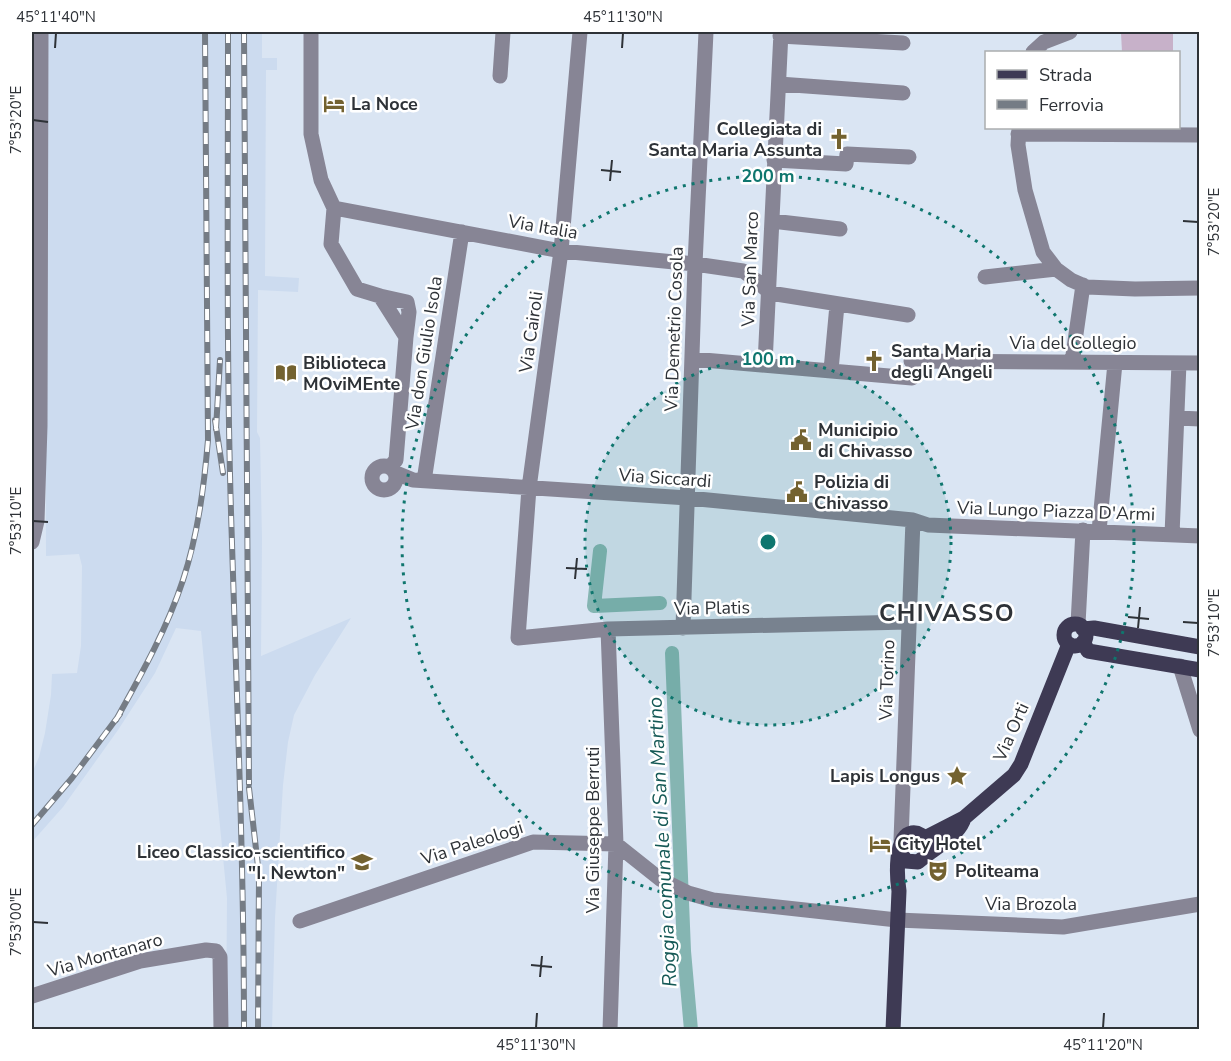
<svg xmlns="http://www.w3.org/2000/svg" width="1231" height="1061" font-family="'Nunito Sans',sans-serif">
<rect width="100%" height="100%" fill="#dae5f3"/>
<path fill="#ccdbef" d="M45,32H262V58H277V70H266L265,276L299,278L298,292L258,290L257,432L260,438L262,539L261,656L351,618L315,675L294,715L288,742L283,785L275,918L272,1029H226L227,898L201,631L176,628L155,673L118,730L63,807L32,842V773L39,757L45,733L51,695L52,674L77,673L81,646L82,566L79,554L46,556Z"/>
<path fill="#c7b1c9" d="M1173,32V52H1122L1121,33Z"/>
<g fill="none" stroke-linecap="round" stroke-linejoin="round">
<path stroke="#85b5b2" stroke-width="14" d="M600,551L594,606L660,603
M672,653L684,951L691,1030"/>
<path stroke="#878595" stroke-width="15" d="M311,32V134L321,180L334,208L561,251L695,264L743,271L757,281L770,293
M580,32L561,251L529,488L518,638L608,629L908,622
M780,36L903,43
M1033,52L1044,42L1070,32
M500,76L503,32
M779,84L903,93
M1019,128L1018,145L1025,190L1043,252L1056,269L1071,280L1087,287L1135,289L1200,288
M1018,134L1200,135
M774,160L846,164L847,154L909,157
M334,208L331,244L357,289L380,296L406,337L396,460L390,467
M772,221L840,229
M985,277L1056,269
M770,293L908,315
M380,296L407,302L409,312L406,337
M692,359L912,378
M911,361L1200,363
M1072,362L1083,285
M765,364L781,32
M831,370L837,305
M1178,418L1200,419
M372 478a12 12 0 1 1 24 0a12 12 0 1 1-24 0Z
M396,473L413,480L688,498L913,520L928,525L1200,536
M424,481L462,232
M1099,531L1115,363
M1172,535L1179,363
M32,542L37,521L40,426L41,32
M1078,624L1083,530
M683,628L695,264L706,32
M608,629L616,844L610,1030
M1180,666L1200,730
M901,840L913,520
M300,921L533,842L616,844L660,879L688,893L713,900L897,920L1063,927L1200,904
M32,996L140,961L206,950L216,951L220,957L221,1030"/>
<path stroke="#3e3a54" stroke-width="15" d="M1064 635a11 11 0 1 1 22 0a11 11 0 1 1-22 0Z
M1083,629L1094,628L1200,647
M1083,642L1088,651L1200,670
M925,838L964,818L1014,775L1021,764L1069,644
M928,854C940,845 957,835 963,821
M893,1030L899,891C897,878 894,836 912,833C919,832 924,837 928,843V854L918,862L906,861L900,852"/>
<defs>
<path id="rail" d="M228,32C228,202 226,373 232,543C237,705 244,867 244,1030
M244,32L249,784
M215,420L223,473
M216,429L220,360
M116,720C141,675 167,629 183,580C198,534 204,487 208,440L205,32
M249,788L259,875L258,1030
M32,825L72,778L120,714"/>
</defs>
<use href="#rail" stroke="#757c85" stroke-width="6"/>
<use href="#rail" stroke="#fff" stroke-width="4" stroke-dasharray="11" stroke-linecap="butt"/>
</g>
<path fill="none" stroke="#2e3237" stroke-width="2" d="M55,48L56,33M622,48L623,33M33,120L48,122M601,170L621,172M610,181L612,160M1183,221L1198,222M33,521L48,522M566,568L587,569M575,579L577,558M1128,617L1149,619M1183,622L1198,623M1138,628L1140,607M33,922L48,923M531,965L552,967M540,977L542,956M536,1028L537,1013M1103,1028L1104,1013"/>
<circle cx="768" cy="542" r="183" fill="#0f766e" fill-opacity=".12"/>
<g fill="none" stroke="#0f766e" stroke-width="3" stroke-dasharray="3 6">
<circle cx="768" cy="542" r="183"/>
<circle cx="768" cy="542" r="366"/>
</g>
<defs>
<symbol id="hotel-bare" viewBox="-9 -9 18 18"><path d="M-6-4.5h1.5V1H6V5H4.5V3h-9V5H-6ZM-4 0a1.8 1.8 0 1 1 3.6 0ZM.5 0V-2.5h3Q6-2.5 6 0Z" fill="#736230" stroke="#fff" stroke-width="2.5" paint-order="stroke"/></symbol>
<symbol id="church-bare" viewBox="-9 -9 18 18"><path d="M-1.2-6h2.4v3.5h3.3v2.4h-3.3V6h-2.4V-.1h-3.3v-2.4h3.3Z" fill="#736230" stroke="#fff" stroke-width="2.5" paint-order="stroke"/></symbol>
<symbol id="library-bare" viewBox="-9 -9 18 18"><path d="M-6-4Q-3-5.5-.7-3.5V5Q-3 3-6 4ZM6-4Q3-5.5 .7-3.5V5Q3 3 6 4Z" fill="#736230" stroke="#fff" stroke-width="2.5" paint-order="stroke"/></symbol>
<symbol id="civic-bare" viewBox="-9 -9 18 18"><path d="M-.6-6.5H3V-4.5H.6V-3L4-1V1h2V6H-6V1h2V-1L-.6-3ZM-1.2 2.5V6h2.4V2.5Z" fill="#736230" stroke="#fff" stroke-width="2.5" paint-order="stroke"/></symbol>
<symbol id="sight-bare" viewBox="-9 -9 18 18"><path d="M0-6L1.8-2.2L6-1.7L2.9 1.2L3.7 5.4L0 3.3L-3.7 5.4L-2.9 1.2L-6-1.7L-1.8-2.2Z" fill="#736230" stroke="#fff" stroke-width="2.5" paint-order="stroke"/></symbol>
<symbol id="school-bare" viewBox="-9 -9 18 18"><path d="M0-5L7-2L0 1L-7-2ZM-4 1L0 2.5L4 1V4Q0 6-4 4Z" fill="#736230" stroke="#fff" stroke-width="2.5" paint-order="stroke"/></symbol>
<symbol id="theatre-bare" viewBox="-9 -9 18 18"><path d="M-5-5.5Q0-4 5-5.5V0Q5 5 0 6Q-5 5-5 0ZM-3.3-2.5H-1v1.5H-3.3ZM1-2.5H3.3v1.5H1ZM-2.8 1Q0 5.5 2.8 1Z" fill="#736230" stroke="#fff" stroke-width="2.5" paint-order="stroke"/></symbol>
</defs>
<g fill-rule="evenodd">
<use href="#hotel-bare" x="319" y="89" width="30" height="30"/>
<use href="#church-bare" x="824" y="124" width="30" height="30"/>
<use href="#church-bare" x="859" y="346" width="30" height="30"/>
<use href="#library-bare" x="271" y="358" width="30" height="30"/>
<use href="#civic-bare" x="786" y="425" width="30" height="30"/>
<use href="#civic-bare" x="782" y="477" width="30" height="30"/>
<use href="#sight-bare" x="942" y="761" width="30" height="30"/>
<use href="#hotel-bare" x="865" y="829" width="30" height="30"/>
<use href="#school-bare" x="347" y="847" width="30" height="30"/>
<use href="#theatre-bare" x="923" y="856" width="30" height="30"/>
</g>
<g text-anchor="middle" stroke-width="5" stroke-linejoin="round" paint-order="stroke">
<g font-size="18" font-weight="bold" fill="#2e3237" stroke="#fff" text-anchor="start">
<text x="351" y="110">La Noce</text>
<text x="822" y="135" text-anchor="end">Collegiata di<tspan x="822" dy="21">Santa Maria Assunta</tspan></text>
<text x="891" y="357">Santa Maria<tspan x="891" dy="21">degli Angeli</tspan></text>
<text x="303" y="369">Biblioteca<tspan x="303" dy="21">MOviMEnte</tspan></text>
<text x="818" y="436">Municipio<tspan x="818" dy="21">di Chivasso</tspan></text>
<text x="814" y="488">Polizia di<tspan x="814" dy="21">Chivasso</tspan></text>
<text x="940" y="782" text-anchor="end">Lapis Longus</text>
<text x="897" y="850">City Hotel</text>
<text x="345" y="858" text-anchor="end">Liceo Classico-scientifico<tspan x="345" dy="21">"I. Newton"</tspan></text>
<text x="955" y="877">Politeama</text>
</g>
<g font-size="18" fill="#2e3237" stroke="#fff">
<text transform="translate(543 227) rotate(10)" y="6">Via Italia</text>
<text transform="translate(750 269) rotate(-88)" y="6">Via San Marco</text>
<text transform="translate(674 329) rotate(-88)" y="6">Via Demetrio Cosola</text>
<text transform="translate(531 332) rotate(-82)" y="6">Via Cairoli</text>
<text x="1073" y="349">Via del Collegio</text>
<text transform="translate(424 353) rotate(-81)" y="6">Via don Giulio Isola</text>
<text transform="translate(665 478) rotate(4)" y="6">Via Siccardi</text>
<text transform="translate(1056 511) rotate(2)" y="6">Via Lungo Piazza D'Armi</text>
<text transform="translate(712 608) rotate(-1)" y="6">Via Platis</text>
<text transform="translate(887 680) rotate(-88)" y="6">Via Torino</text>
<text transform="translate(1011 732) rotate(-66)" y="6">Via Orti</text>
<text transform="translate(593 830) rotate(-90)" y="6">Via Giuseppe Berruti</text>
<text transform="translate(472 843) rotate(-18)" y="6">Via Paleologi</text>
<text x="1031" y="910">Via Brozola</text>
<text transform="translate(105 955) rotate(-16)" y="6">Via Montanaro</text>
</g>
<g font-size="20" font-style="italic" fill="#145855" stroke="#fff">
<text transform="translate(662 842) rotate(-93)" y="7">Roggia comunale di San Martino</text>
</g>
<g font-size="24" font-weight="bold" letter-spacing="1.5" fill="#2e3237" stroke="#fff">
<text x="947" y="621">CHIVASSO</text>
</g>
</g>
<circle cx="768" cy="542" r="9" fill="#0f766e" stroke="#fff" stroke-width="3"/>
<g font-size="18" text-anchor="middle" font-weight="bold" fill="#0f766e" stroke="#fff" stroke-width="5" stroke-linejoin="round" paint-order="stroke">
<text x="768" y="182">200 m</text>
<text x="768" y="365">100 m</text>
</g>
<rect width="1231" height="1061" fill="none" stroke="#ffffff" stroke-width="66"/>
<rect x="985" y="51" width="195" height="78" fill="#ffffff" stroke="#abadaf" stroke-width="1.5"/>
<rect x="997" y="70" width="30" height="9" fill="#3e3a54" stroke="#abadaf" stroke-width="1.5"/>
<text x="1039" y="81" font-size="18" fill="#2e3237">Strada</text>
<rect x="997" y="100" width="30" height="9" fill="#757c85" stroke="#abadaf" stroke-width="1.5"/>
<text x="1039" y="111" font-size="18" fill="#2e3237">Ferrovia</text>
<rect x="33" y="33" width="1165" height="995" fill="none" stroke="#2e3237" stroke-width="2"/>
<g font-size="15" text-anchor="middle" fill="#2e3237">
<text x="56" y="22">45°11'40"N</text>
<text x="623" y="22">45°11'30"N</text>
<text transform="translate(16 120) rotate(-90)" y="5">7°53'20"E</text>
<text transform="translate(1214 222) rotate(-90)" y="5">7°53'20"E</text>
<text transform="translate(16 521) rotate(-90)" y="5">7°53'10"E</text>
<text transform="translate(1214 623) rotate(-90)" y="5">7°53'10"E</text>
<text transform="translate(16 922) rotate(-90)" y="5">7°53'00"E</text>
<text x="536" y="1050">45°11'30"N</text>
<text x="1103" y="1050">45°11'20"N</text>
</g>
</svg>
